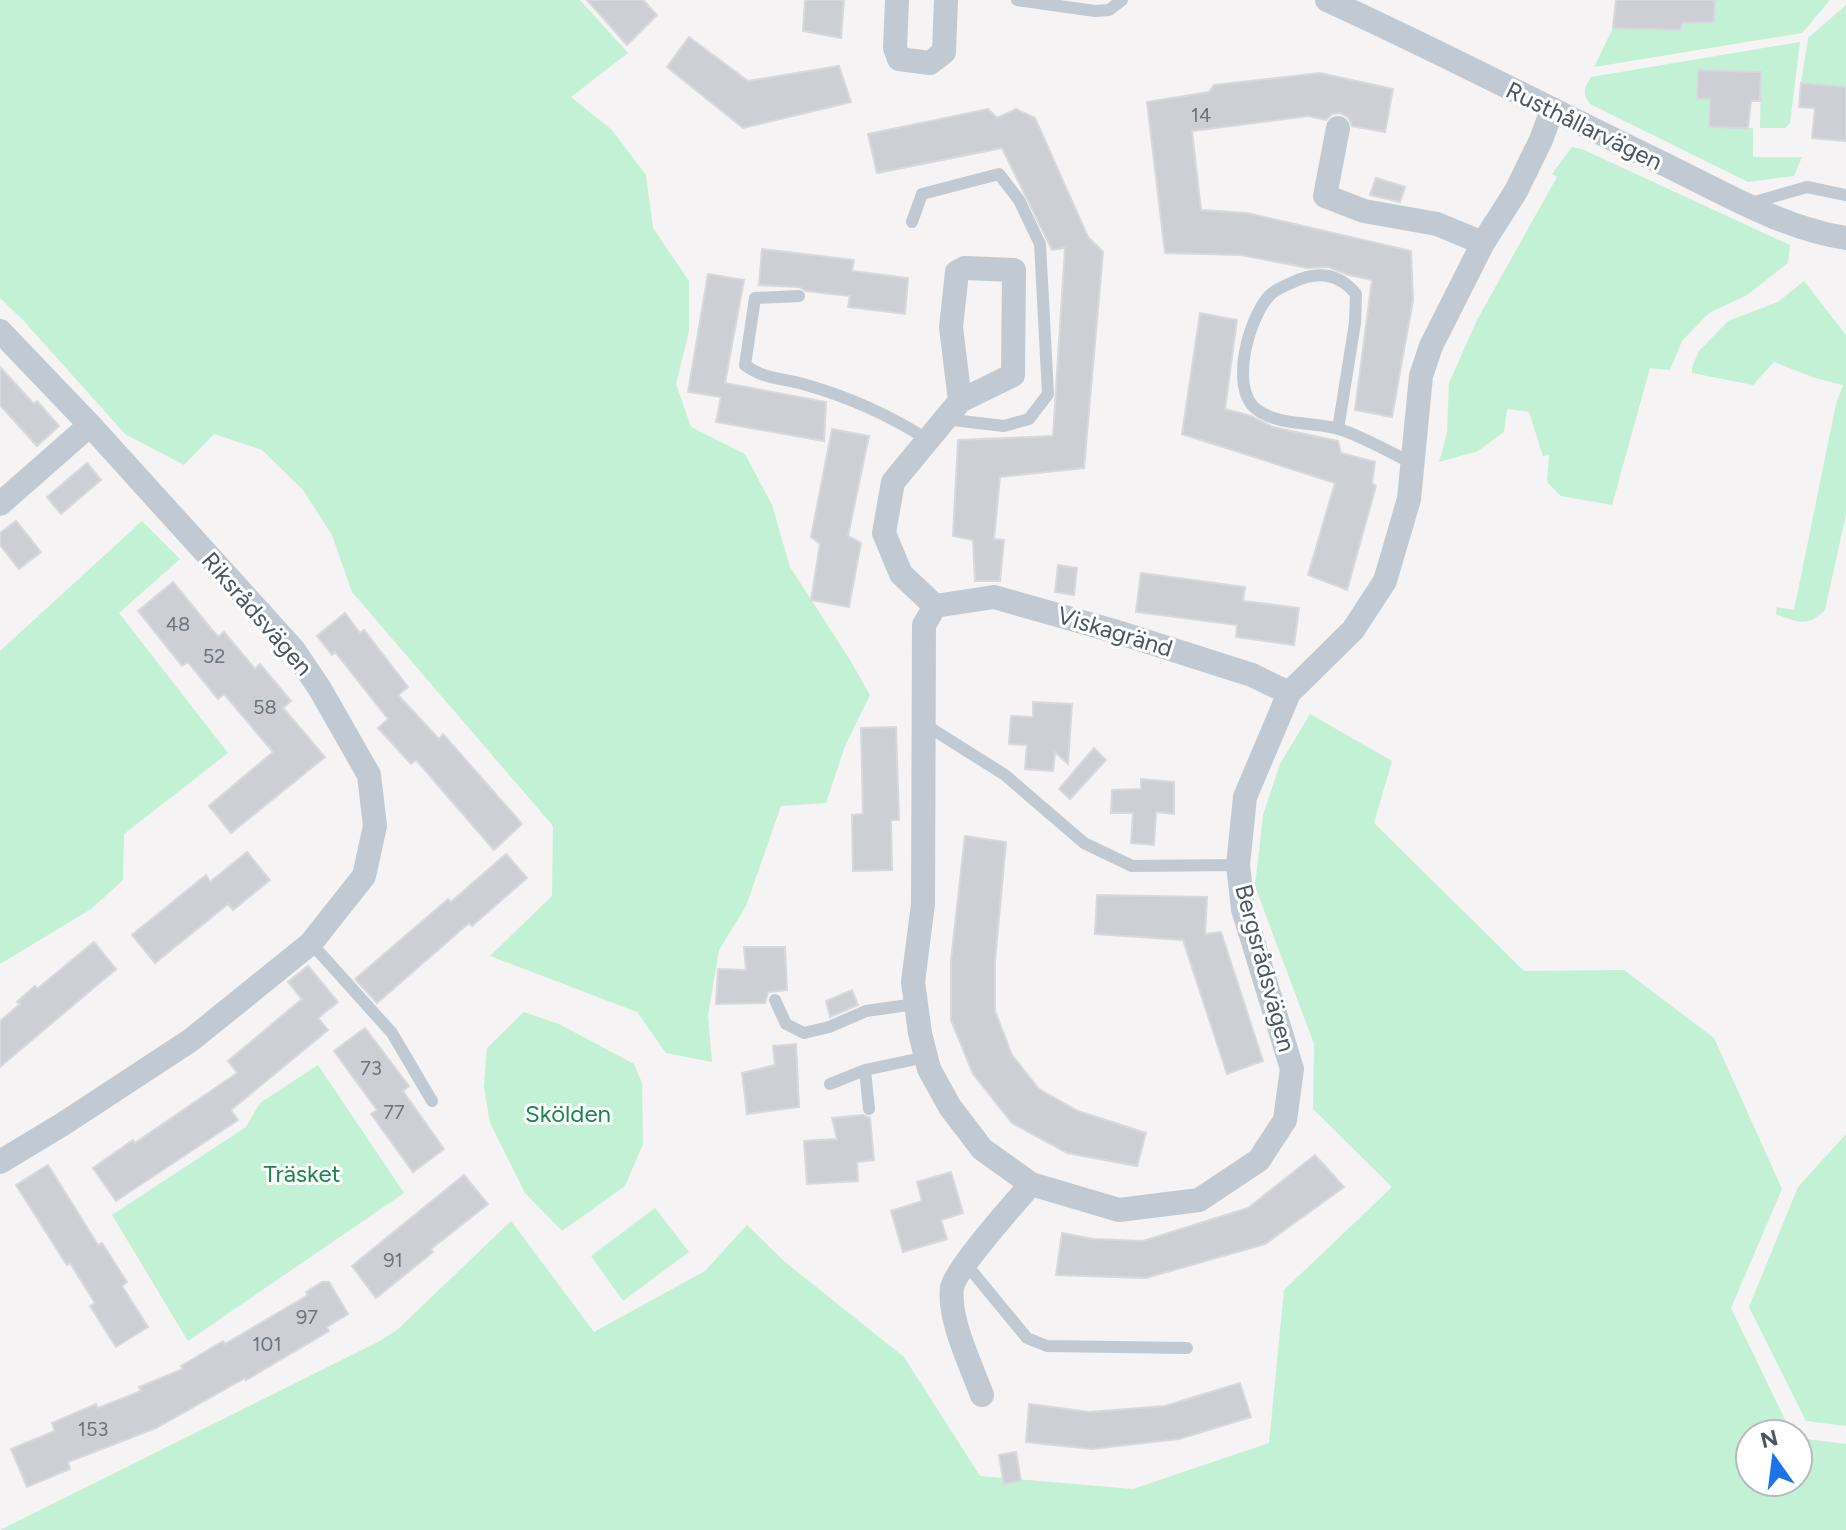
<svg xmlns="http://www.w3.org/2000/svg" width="1846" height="1530" font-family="Figtree,sans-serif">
<rect width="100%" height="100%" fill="#f5f3f3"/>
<path fill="#c3f1d5" d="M0,0H580L628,53L571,97L612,130L646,175L653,228L689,281V331L676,384L691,427L745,454L772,505L790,567L850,660L870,695L845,746L826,803L781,806L746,906L719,950L708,1015L712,1062L666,1053L637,1012L490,956L552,896L553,826L352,592L332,535L303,490L262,450L214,434L184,465L125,434L23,320L0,298Z
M1715,0H1830L1802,33L1594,67L1613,28L1681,30L1682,23L1713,22Z
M1846,5V87L1801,83L1808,38Z
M1800,42L1790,123L1785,128H1760L1761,72L1698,70L1697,98L1710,99L1709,127L1753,128V157H1802L1794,176L1748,182L1590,104C1582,93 1584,88 1591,77Z
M1572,147L1582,149L1790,245L1788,263L1747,295L1709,313L1682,341L1670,370L1650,368L1612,505L1561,496L1547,482L1549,455L1543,456L1529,412L1507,409L1504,432L1478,451L1439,462L1447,433L1449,383L1477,320L1557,177L1552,174Z
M1804,281L1846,335V514L1825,610C1806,628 1798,622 1776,614L1777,607L1794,610L1836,404L1843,385L1815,378L1774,362L1753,385L1692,373V367L1699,351L1728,321L1778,302Z
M142,521L180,559L119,613L228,753L124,834L123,880L91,909L0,964V651Z
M1310,714L1392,761L1374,823L1524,971L1624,970L1714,1038L1782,1189L1731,1308L1792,1434H1750V1482H1798V1438L1846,1444V1530H0L378,1342L397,1330L511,1221L594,1332L705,1271L747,1225L785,1262L904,1357L980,1476L1133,1489L1269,1443L1284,1290L1392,1187L1313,1109L1314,1044L1255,886L1263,815L1280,764Z
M524,1012L559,1024L634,1064L642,1083L643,1144L625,1186L562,1231L525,1193L490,1123L484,1087L487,1048Z
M318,1065L404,1193L188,1341L112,1215L246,1127L260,1103Z
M1846,1134V1426L1806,1421L1749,1307L1798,1187Z
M655,1208L689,1252L623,1301L591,1256Z"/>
<path fill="#cdcfd5" stroke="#d7d9de" stroke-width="2" d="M587,0H643L657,15L627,45Z
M805,0H844L841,38L803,31Z
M1616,0H1715L1714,22L1682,23L1681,30L1613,28Z
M689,37L748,81L839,66L851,102L743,128L667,67Z
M1698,70L1761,72L1760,101H1751L1748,128L1709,127L1710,99H1697Z
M1320,73L1393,89L1385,132L1352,126L1348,117L1340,113L1332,114L1326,120L1308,116L1192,131L1201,210L1247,213L1411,251L1413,300L1392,417L1355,410L1372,280L1349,275L1328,267L1308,268L1241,255L1165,253L1147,102L1209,92L1214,85Z
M1801,83L1846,87V141L1812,138L1815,108L1799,107Z
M988,109L997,118L1016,109L1035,118L1088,237L1103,252L1084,468L1000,477L994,539L1004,540L1000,581H975L973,540L953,536L958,440L1053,436L1065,248L1052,250L1002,148L877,173L868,134Z
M1376,178L1405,187L1400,202L1370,195Z
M762,249L854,260L852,271L908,278L905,314L848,307L850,296L806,291L799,287L759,285Z
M708,274L744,280L725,383L826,402L824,441L716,422L721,397L688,392Z
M1200,313L1237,320L1225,409L1251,416L1273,427L1338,441L1341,453L1375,462L1372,483L1376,486L1347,590L1308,575L1335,483L1182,434Z
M0,367L34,404L37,401L59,426L37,446L0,405Z
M832,429L869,436L848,536L861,543L849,607L811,600L820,544L811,537Z
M87,463L101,480L61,514L47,497Z
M16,521L41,552L19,569L0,545V533Z
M1058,565L1077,568L1074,595L1055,592Z
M1141,573L1245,587L1243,601L1299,608L1294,645L1236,637L1237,625L1136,612Z
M173,582L218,637L224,632L255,669L260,664L291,701L283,708L325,757L231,833L209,806L273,752L224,694L218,699L188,662L182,666L138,611Z
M345,613L360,633L364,630L408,687L398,695L439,739L443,734L522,824L494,850L416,760L411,764L378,728L388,719L335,652L332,655L317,636Z
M1033,702L1072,704L1068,764L1055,752L1053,771L1025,769L1027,745L1009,744L1011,716L1033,717Z
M896,727L899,820H891L892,870L853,871L852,815L863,814L861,728Z
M1094,748L1106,760L1070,799L1059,789Z
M1141,779L1174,782V814L1156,812L1154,845L1131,843L1133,813H1111L1112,790L1141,789Z
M965,836L1006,842L995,961V1011L1012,1055L1039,1089L1078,1111L1146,1133L1137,1166L1067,1153L1012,1123L973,1074L951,1020V960Z
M247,852L270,880L233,910L228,904L155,963L132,935L206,875L210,882Z
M506,854L527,878L472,926L469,923L377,1003L355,979L448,899L451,902Z
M1097,895L1207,897L1205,934L1221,932L1263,1061L1227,1074L1183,940L1095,934Z
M94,942L116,969L0,1067V1021L20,1004L17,1002L35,986L37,989Z
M744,947H785L787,990L768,992L765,1003L716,1004L718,969L746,970Z
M308,966L338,1002L318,1018L328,1030L231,1110L238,1120L116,1201L93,1168L133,1140L135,1143L237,1073L228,1061L302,999L288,982Z
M852,990L858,1005L830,1017L826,1001Z
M365,1028L409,1086L403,1091L444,1149L413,1172L371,1114L377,1110L334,1051Z
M796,1044L799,1107L747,1114L742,1073L775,1065L773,1046Z
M863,1115L870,1118L874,1160L857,1162L858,1181L807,1184L804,1141L837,1139L832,1118Z
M1315,1155L1344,1187L1265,1244L1146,1278L1056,1275L1062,1233L1093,1239L1143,1241L1248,1208Z
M48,1165L98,1245L102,1243L127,1282L122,1286L148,1327L116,1347L90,1306L95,1303L70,1263L67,1265L16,1185Z
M951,1172L963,1213L941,1220L947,1239L903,1252L891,1211L922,1201L917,1182Z
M464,1175L488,1204L431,1249L433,1252L376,1298L352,1266Z
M322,1282H329L348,1314L327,1327L329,1331L246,1380L245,1378L156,1428L68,1462L70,1469L27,1487L11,1449L55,1431L52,1423L96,1404L98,1408L141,1391L139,1387L183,1369L181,1366L223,1341L225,1344L308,1295L306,1292Z
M1240,1383L1251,1417L1179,1439L1092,1449L1026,1442L1029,1404L1089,1412L1165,1406Z
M1016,1452L1021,1481L1004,1484L999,1455Z"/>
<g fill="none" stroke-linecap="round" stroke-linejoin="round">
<path stroke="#c1cad2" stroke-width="12" d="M1017,0L1095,11L1109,10L1122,0
M1748,204L1807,187L1846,195
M912,222L922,194L999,174L1019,200L1040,244L1048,394L1029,419L1004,426L944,419
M799,296L755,298L745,365C763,379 782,378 803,384C846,396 891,416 928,440
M1338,429L1355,323L1356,294C1338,272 1316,271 1291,283C1284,286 1275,290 1270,295C1249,317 1229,387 1256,409C1280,427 1313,421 1339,429C1364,437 1389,452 1412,463
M924,724L1005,775L1084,843L1132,866L1238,865
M311,943L392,1033L432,1101
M775,1000L786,1024L804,1033L829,1027L866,1011L915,1004
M865,1070L869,1109
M830,1084L865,1070L926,1057
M966,1264L1027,1338L1047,1346L1187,1348"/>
<path stroke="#c1cad2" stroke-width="24" d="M897,0L895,48L899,59L930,63L944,52L946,0
M1327,0C1442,52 1553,111 1666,165C1724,193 1782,228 1846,238
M1338,128L1325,196L1364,211L1437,224L1483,243
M0,331L90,425L293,649L320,689L369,775L375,826L364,876L311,943L191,1040L63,1124L0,1162
M960,401L1013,375L1014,270L965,268L957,272L951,327L960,401L893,482L884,533L901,574L935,606L924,625L923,904L913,982L920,1033L929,1069L950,1107L982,1149L1031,1184L1119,1210L1199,1200L1259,1160L1285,1120L1292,1069L1243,909L1238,865L1245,797L1289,693L1353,630L1385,581L1409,499L1421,376L1431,346L1483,243L1516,191L1541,140L1552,110
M0,504L90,425
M935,606L994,597L1114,631L1252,675L1289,693
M982,1395C971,1365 948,1319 952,1288C955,1269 1015,1203 1031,1184"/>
</g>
<g text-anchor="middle" stroke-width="6" stroke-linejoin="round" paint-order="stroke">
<g font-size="20" fill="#6b747e">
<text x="1201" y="122">14</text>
<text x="178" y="631">48</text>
<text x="214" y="663">52</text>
<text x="265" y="714">58</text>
<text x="371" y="1075">73</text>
<text x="394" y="1119">77</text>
<text x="393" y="1267">91</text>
<text x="307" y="1324">97</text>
<text x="267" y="1351">101</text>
<text x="93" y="1436">153</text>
</g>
<g font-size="24" fill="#4a5661" stroke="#fff">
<text transform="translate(1584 126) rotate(26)" y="8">Rusthållarvägen</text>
<text transform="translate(257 614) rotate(49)" y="8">Riksrådsvägen</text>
<text transform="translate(1115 632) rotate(17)" y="8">Viskagränd</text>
<text transform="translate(1265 968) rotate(75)" y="8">Bergsrådsvägen</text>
</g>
<g font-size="24" fill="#17864f" stroke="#fff">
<text x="568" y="1122">Skölden</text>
<text x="302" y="1182">Träsket</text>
</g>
</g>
<g transform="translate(1774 1458) rotate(346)"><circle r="38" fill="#ffffff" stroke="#b7bbc0" stroke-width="2"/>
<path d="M0-6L14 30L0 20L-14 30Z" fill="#1a73e8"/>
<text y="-12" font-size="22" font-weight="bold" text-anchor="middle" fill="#4a5661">N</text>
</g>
</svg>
